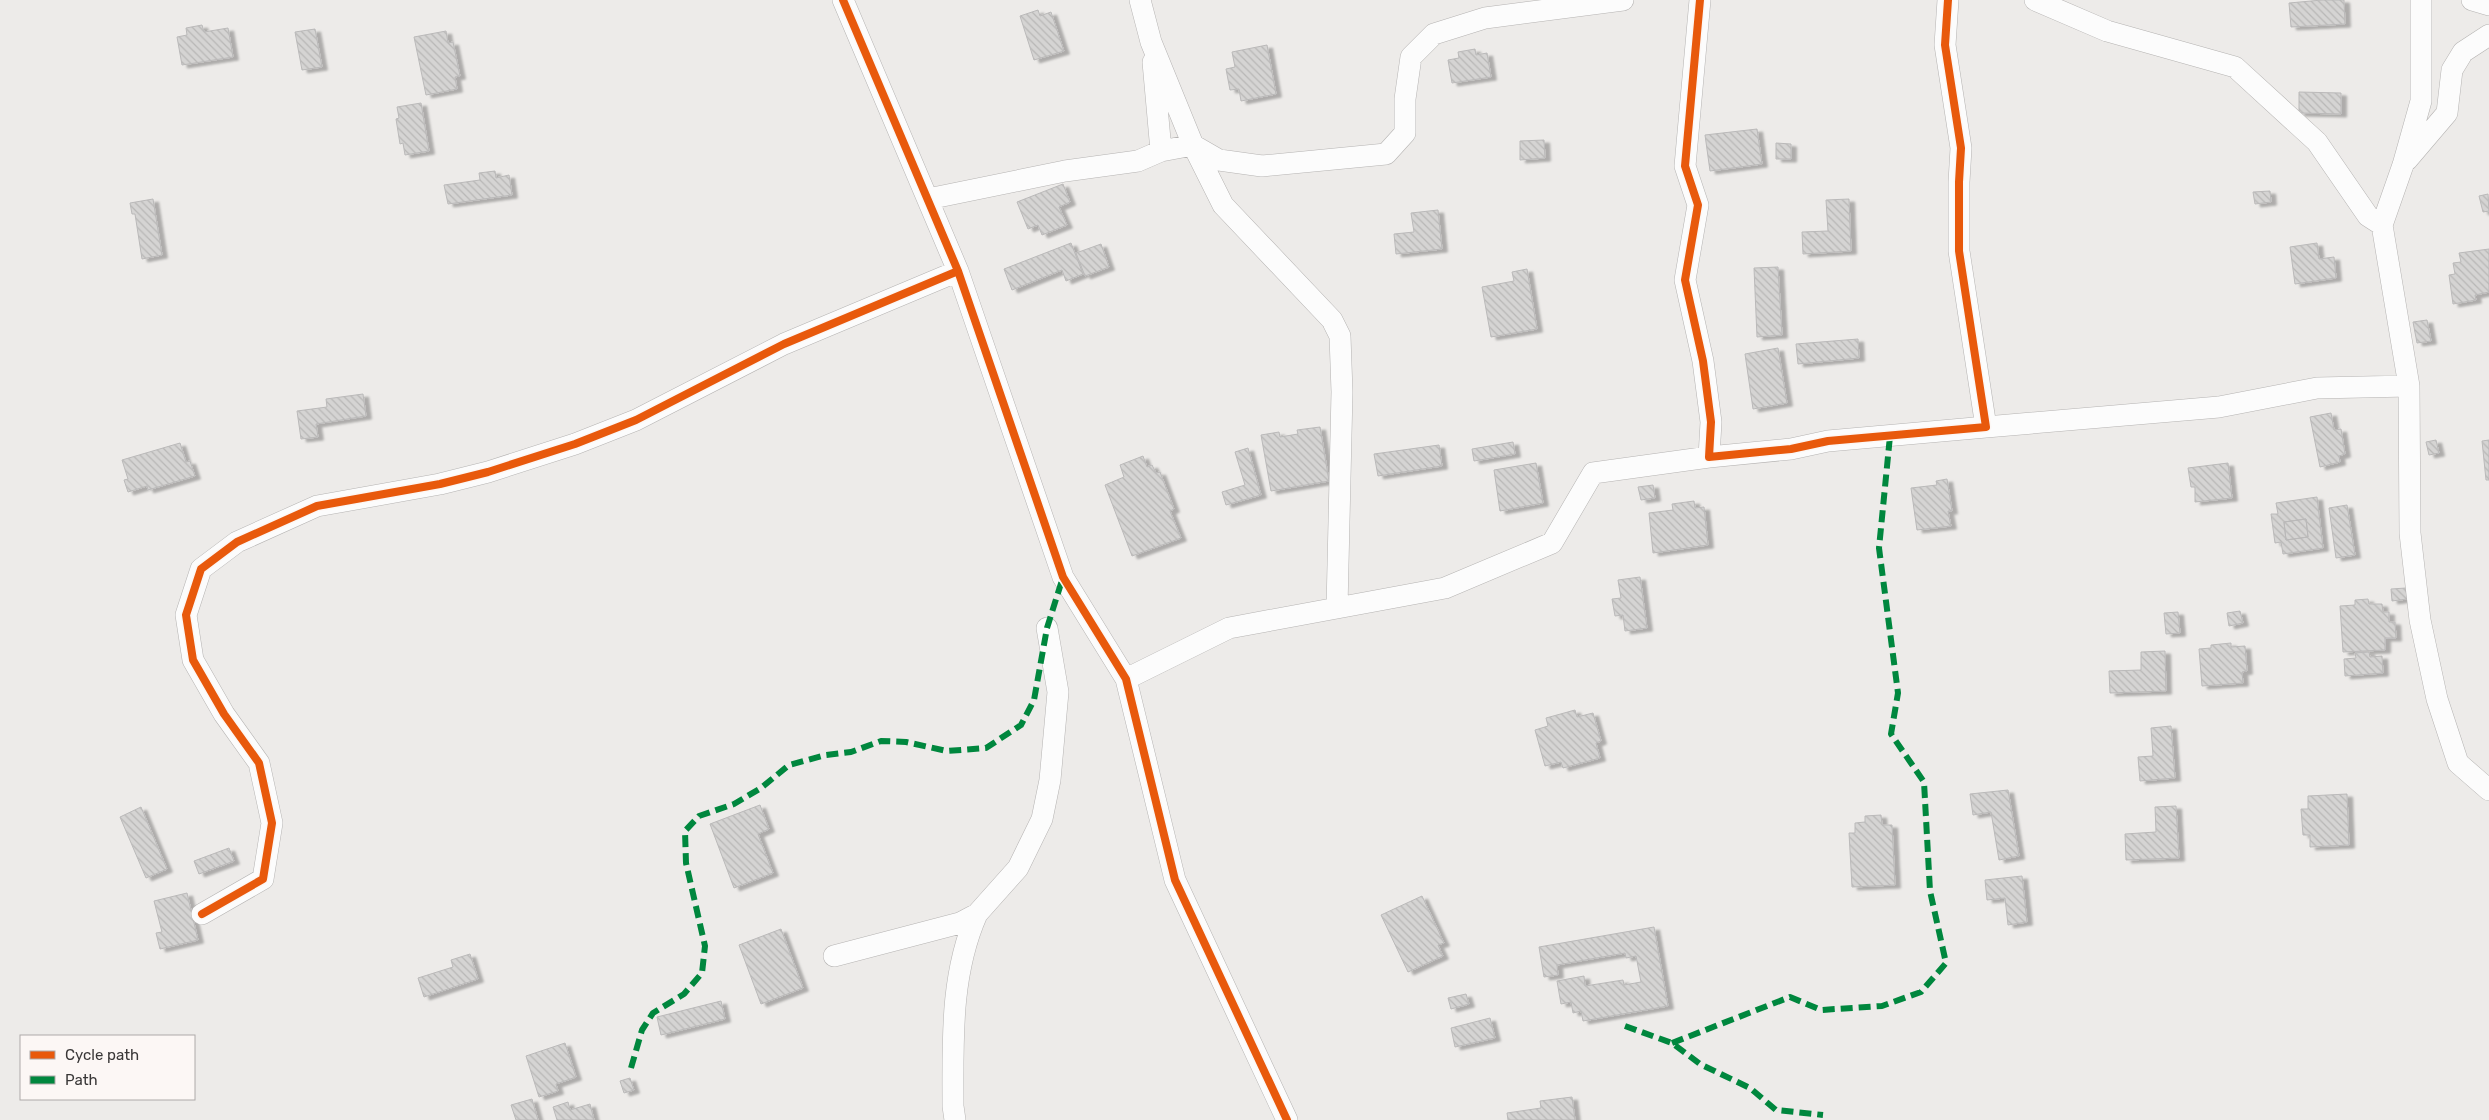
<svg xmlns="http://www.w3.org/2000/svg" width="2489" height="1120" font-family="Rubik,sans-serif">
<defs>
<pattern id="building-back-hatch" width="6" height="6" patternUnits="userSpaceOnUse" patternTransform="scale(1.25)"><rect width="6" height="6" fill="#d5d4d3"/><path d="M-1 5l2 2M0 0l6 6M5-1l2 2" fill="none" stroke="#b8b7b6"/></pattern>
<filter id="shadow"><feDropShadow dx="5.5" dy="3" stdDeviation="1" flood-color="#0004"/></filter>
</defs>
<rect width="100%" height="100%" fill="#edebe9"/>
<path fill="url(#building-back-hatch)" stroke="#bab9b9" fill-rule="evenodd" filter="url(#shadow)" d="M2322,0H2344L2345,24L2291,27L2289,3Z
M1038,10L1040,16L1051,12L1064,51L1034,60L1020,16Z
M202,25L204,32L228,28L233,57L182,65L177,37L187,35L186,28Z
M315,29L322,67L302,70L295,32Z
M446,31L448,43L453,42L460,76L455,77L457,89L426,95L414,37Z
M1267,45L1276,94L1241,101L1239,89L1230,90L1226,69L1235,67L1232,52Z
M1475,49L1476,55L1487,53L1491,77L1452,83L1448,60L1459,58L1458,52Z
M2299,92L2341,93V114L2299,113Z
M421,103L429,151L405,155L403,143L400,144L396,119L399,118L397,107Z
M1757,129L1762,164L1710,171L1705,135Z
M1544,140L1545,158L1520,160V141Z
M1776,143L1791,144V159H1776Z
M495,171L496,178L509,175L512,195L448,204L444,185L480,180L479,173Z
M1063,184L1070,202L1059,207L1067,225L1042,235L1038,225L1028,229L1017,202Z
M2270,191L2271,202L2255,204L2253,192Z
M2488,194L2489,211L2483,212L2479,196Z
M153,199L162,255L142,259L135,214H132L130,203Z
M1849,199L1851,251L1803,254L1802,232L1828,231L1826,200Z
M1438,210L1442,249L1396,254L1394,234L1414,232L1411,213Z
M1071,243L1083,274L1066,281L1062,270L1012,290L1004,269Z
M2317,243L2319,259L2334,257L2336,278L2295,284L2290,247Z
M1101,244L1109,267L1085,276L1076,253Z
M2489,249V292L2475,295L2476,300L2453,304L2449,275L2455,274L2453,263L2461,262L2459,253Z
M1778,267L1782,335L1757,337L1754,268Z
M1527,269L1537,329L1491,337L1482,287L1514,281L1512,272Z
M2427,320L2431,341L2417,343L2413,322Z
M1858,339L1859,358L1798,364L1796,344Z
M1778,348L1787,403L1753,409L1745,354Z
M363,394L366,416L316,424L318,437L301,439L297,411L327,407L326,399Z
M2331,413L2334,430L2341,429L2345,454L2339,456L2340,462L2320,467L2310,417Z
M1320,427L1329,481L1271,491L1261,435L1279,432L1280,437L1298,434L1297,430Z
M2436,440L2439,453L2429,455L2426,442Z
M2489,440V480H2486L2482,441Z
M1513,442L1515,454L1474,461L1472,449Z
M180,443L186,462L190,461L195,476L148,490L147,486L128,492L124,480L128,479L122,460Z
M1439,445L1442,466L1378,476L1374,454Z
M1248,448L1261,495L1226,505L1222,492L1245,485L1235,452Z
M1143,456L1147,467L1152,465L1156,473L1160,472L1174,509L1170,511L1181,538L1132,556L1105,485L1124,477L1120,465Z
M1536,463L1543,503L1500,511L1494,470Z
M2228,463L2232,498L2195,502V487H2191L2188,468Z
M1947,479L1952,511H1948L1951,526L1917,530L1911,488L1937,485L1936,481Z
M1653,485L1655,498L1641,500L1638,487Z
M2317,497L2323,548L2283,554L2281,542L2275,543L2271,514H2278L2276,503ZM2306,519L2308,537L2286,540L2284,522Z
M1694,501L1695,508L1704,507L1708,545L1653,553L1649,513L1673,510L1672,504Z
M2347,505L2355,555L2336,558L2329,508Z
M2306,519L2308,537L2286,540L2284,522Z
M1640,577L1647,628L1625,631L1623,615L1615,616L1612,599L1621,598L1618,580Z
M2406,588L2407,599L2392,601L2391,589Z
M2368,599L2369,604H2382L2383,612H2389V622H2395L2396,638H2385V650L2343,652L2340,606L2355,605V600Z
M2240,611L2243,623L2229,626L2227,613Z
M2178,612L2180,633L2166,634L2164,613Z
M2231,643V647L2245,646L2247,671L2242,672L2243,683L2202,686L2199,649L2211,648V645Z
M2165,651L2166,691L2110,693L2109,671L2141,670V652Z
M2369,652L2370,657L2382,656L2383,673L2345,676L2344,659L2356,658L2355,653Z
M1575,710L1577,717L1593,713L1601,741L1596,743L1600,758L1563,768L1561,762L1545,766L1535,730L1548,726L1546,718Z
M2171,726L2175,778L2140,781L2138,757L2153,756L2151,728Z
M2008,790L2019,856L1999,860L1991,812L1973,815L1970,794Z
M2347,794L2349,845L2310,847V835H2303L2301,809H2308V796Z
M760,805L769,829L758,834L773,873L734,888L710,824Z
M2176,806L2179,858L2126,860L2125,834L2156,832L2155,807Z
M141,807L167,869L146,878L120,817Z
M1881,815L1882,825H1892L1895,885L1852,887L1849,833H1855V823L1865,822V816Z
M229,848L234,861L199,874L194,861Z
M2022,876L2027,922L2008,925L2005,898L1987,900L1985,880Z
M187,893L198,940L160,949L156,933L162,932L154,901Z
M1422,896L1444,943L1438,945L1443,956L1408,972L1381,915Z
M1654,927L1668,1006L1583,1021L1581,1011L1573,1013L1571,1002L1561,1004L1557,981L1584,976L1585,986L1623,980L1624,985L1641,982L1636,956L1626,958L1625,953L1557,965L1558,975L1544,977L1539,947Z
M781,929L803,988L761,1004L739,945Z
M470,954L478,979L424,997L418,978L453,967L451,960Z
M1466,994L1469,1004L1451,1009L1448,998Z
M721,1001L725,1019L661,1035L657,1017Z
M1490,1018L1495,1038L1455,1047L1451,1028Z
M565,1043L576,1077L556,1084L558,1091L539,1097L526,1056Z
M630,1078L634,1090L624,1093L620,1081Z
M1572,1097L1575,1120H1508L1507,1113L1541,1108L1540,1101Z
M532,1099L538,1120H516L511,1105Z
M568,1102L570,1110L590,1104L594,1120H557L553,1107Z"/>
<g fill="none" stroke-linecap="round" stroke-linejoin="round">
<defs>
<path id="minor" d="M843,0L958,271L1063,577L1126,679L1175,880L1287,1120
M1140,0L1151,42L1193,145L1223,205L1332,320L1340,336L1342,392L1337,608L1445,588L1552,543L1593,473L1709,457
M1700,0L1685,166L1698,205L1685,280L1703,361L1711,422L1709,457L1791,449L1828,441L1986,427L1959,251V182L1961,148L1945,45L1948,0
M2035,0L2107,31L2235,67L2317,142L2368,216L2382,225
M2421,0V101L2403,165L2382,225L2409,386L2410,533L2420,620L2437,699L2458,763L2489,790
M2472,0L2489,5
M1161,151L1193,145L1219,160L1262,166L1386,154L1405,133V99L1411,57L1434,34L1485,18L1623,0
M2407,160L2447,113L2452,70L2463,52L2489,35
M928,199L1065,171L1138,161L1161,151L1153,62
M1986,427L2219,407L2317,388L2409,386
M1126,679L1229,628L1337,608
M202,914L263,879L272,823L259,763L224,714L193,660L186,615L201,569L237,542L317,506L440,484L488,472L575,444L636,420L784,344L958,271
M834,956L960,923L977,914L1018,868L1042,819L1050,780L1058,692L1047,628
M955,1120L953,1106C953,1041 950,975 977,914"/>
</defs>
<use href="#minor" stroke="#b5b3b2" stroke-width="22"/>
<use href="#minor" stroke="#fcfcfc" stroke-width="21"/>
<path stroke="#00873e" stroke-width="6" stroke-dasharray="12 6" stroke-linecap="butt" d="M1625,1026L1672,1043L1700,1064L1750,1088L1776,1110L1823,1115
M1672,1043L1790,997L1821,1010L1882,1006L1921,992L1946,963L1930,891L1924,782L1891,734L1898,693L1879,548L1890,436
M631,1068L642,1030L653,1013L684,994L702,973L705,946L686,863L685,831L699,816L734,804L761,788L789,765L826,755L851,752L881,741L906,742L947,751L986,748L1021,725L1034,700L1047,628L1063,577"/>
<defs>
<path id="cycleway" d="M843,0L958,271L1063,577L1126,679L1175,880L1287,1120
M1700,0L1685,166L1698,205L1685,280L1703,361L1711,422L1709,457L1791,449L1828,441L1986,427L1959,251V182L1961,148L1945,45L1948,0
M202,914L263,879L272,823L259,763L224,714L193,660L186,615L201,569L237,542L317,506L440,484L488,472L575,444L636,420L784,344L958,271"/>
</defs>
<use href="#cycleway" stroke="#fcf7f5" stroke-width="11"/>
<use href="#cycleway" stroke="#e8590c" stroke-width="8"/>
</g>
<rect x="20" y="1035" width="175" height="65" fill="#fcf7f5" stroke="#aeaaa9"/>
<rect x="30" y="1051" width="25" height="8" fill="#e8590c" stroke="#aeaaa9"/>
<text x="65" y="1060" font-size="15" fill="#393737">Cycle path</text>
<rect x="30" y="1076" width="25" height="8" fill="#00873e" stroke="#aeaaa9"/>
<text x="65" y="1085" font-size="15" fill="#393737">Path</text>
</svg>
